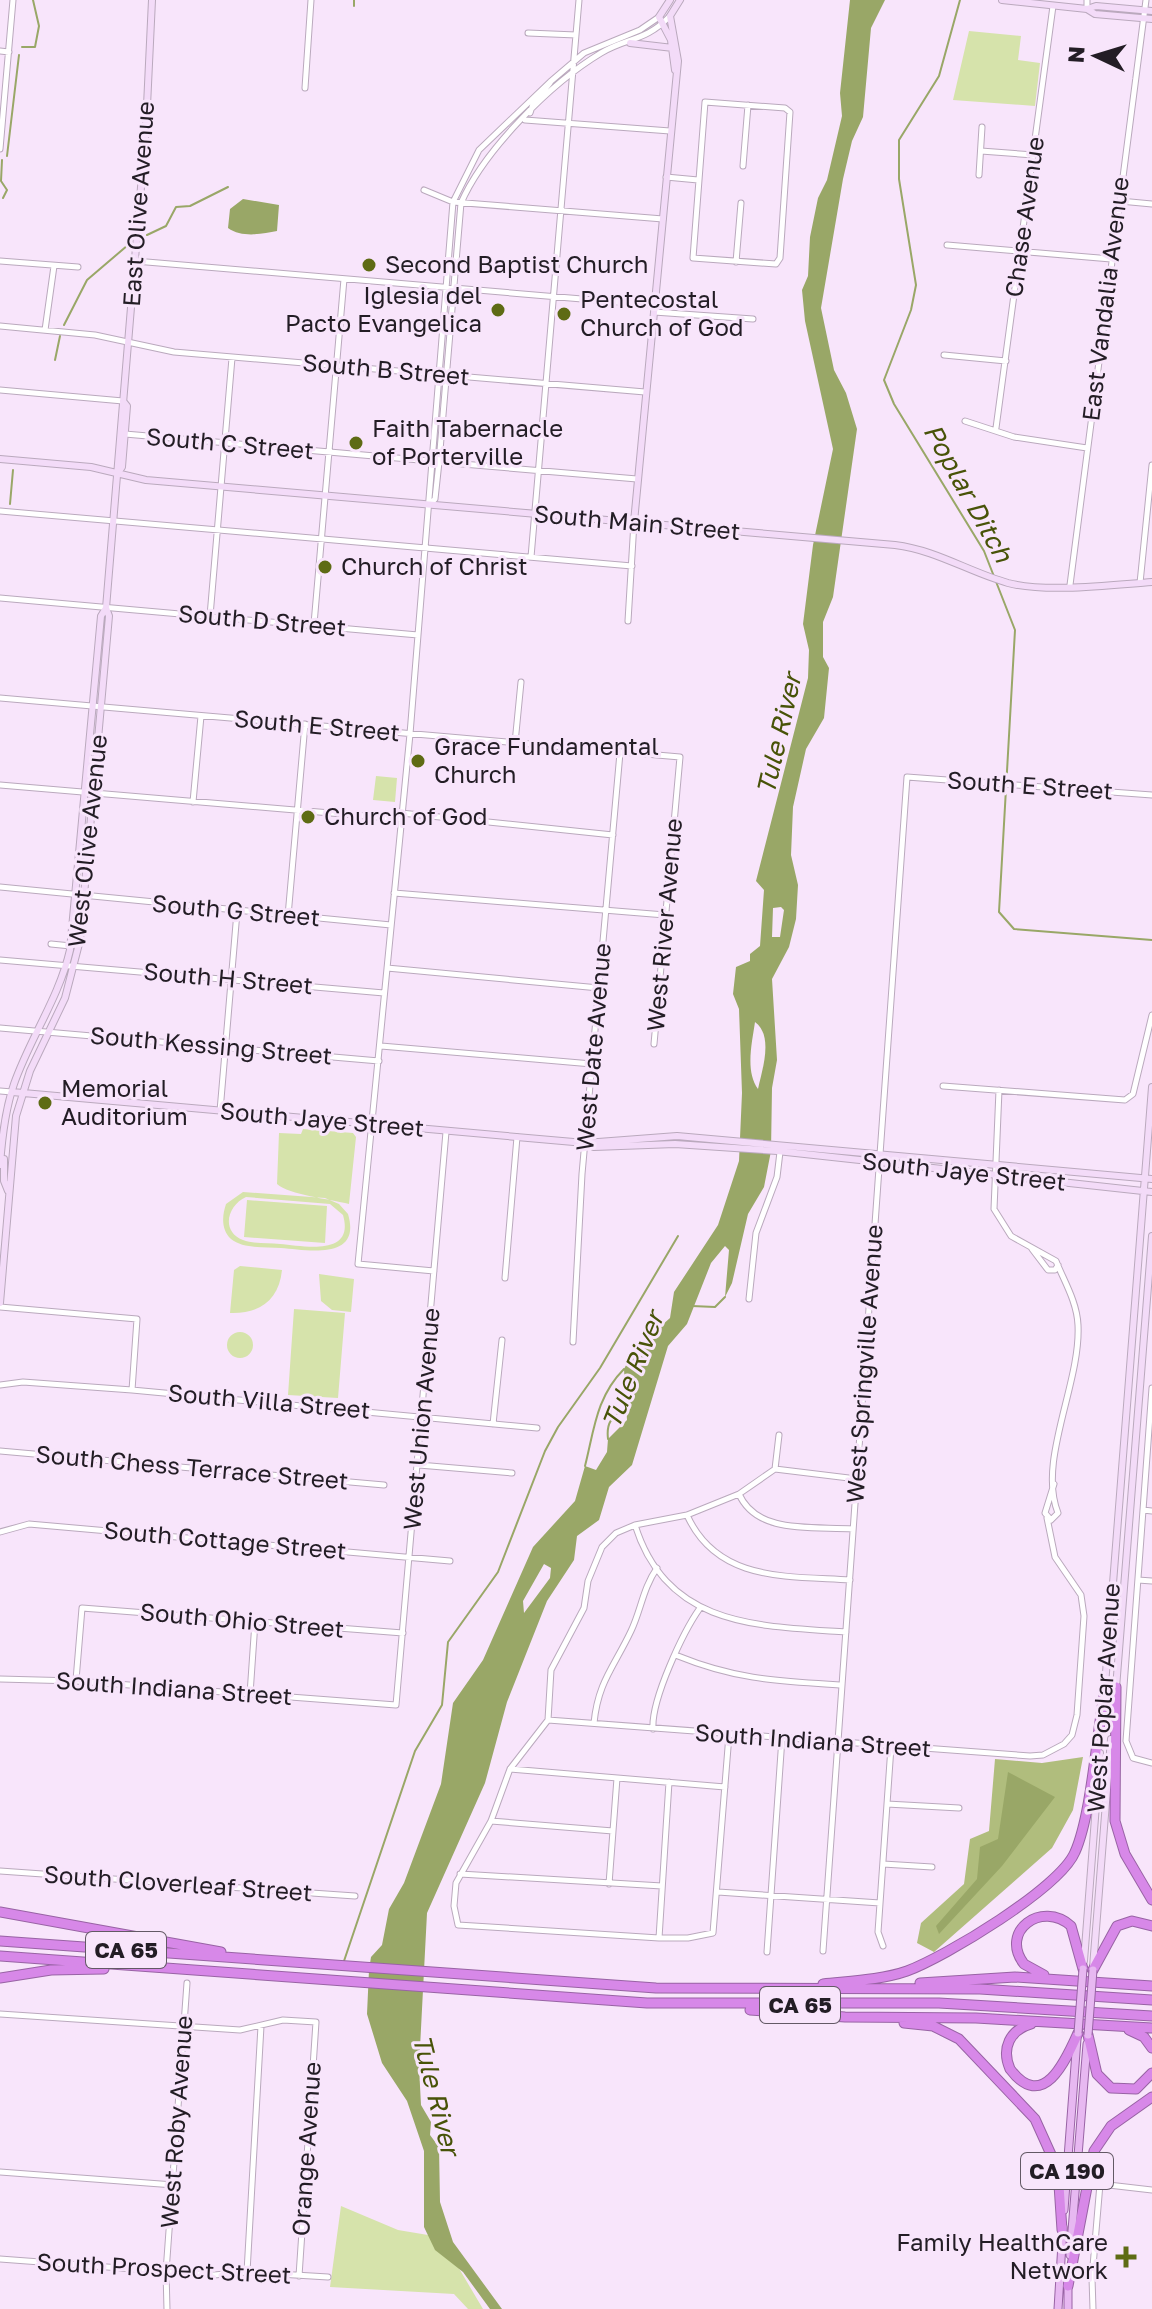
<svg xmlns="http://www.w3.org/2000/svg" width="1152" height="2309" font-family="'Golos Text',sans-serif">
<rect width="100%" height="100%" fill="#f8e5fb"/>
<path fill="#d6e3ab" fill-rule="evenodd" d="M969,31L1021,36L1018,60L1040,63L1035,106L953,100Z
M376,776L397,778L395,802L373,800Z
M303,1129L353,1133L356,1137L349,1204C330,1199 289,1195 277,1184L279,1133L301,1134Z
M243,1192L325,1198L339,1204L348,1214C362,1261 307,1250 281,1248C266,1247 243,1249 231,1239C221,1230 222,1216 226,1204ZM246,1197L330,1204L343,1215C355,1257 304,1246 280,1244C269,1243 253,1244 243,1240C220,1231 228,1205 246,1197Z
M247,1200L327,1206L325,1243L244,1237Z
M240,1266L282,1270C279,1300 260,1314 230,1313L234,1270Z
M319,1274L354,1279L351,1312L332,1310L321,1301Z
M294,1309L345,1313L338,1398L288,1395Z
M227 1345a13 13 0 1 1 26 0a13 13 0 1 1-26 0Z
M341,2206L398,2230L434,2236L454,2260L483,2309H468L454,2294L330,2287Z"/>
<path fill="#b0bd7d" d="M1083,1757L1073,1810L1052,1848L934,1952L917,1943L921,1923L964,1884L970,1839L989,1831L995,1759L1042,1763Z"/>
<path fill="#99a767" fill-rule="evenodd" d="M850,0H885L871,28L863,117L852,141L843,179L821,308L834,370L846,393L857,429L833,597L823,622V657L829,668L824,718L806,749L793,807L791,855L798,885L796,919L789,947L772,979L777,1060L772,1088L771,1151L764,1187L748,1214L732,1283L725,1297L729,1250L725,1246L711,1263L687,1324L668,1346L632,1465L609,1487L599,1520L577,1536L574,1560L547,1601L507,1702L485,1783L427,1913L419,2067L421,2105L431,2122L430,2135L439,2147L440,2202L453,2242L502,2309H490L463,2272L435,2250L424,2227V2151L407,2101L382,2063L367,2014L369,1970L371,1957L382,1945L389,1909L404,1883L441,1784L453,1703L483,1660L533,1547L575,1501L585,1466L596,1470L607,1452L608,1439L627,1420L624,1369L634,1350L670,1318L674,1292L718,1225L739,1161L742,1093L739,1009L733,994L736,967L750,961V954L760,946L764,890L756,881L808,678L809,650L803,624L813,545L833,449L805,321L802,290L808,276L810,237L818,198L827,180L842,116L840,93ZM781,907L784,910L780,937H772L773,908ZM755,1022C774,1036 762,1070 758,1089C745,1071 752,1043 755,1022ZM544,1564L551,1568L550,1578L524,1613L523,1601Z
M243,199L279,205L277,231C262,234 242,238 228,228L230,209Z
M1008,1772L1055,1797L1002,1866L939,1934L936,1926L977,1879L980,1847L998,1839Z"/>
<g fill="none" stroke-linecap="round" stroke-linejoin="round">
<path stroke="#99a767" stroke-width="2" d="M960,0L939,76L899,140V179L916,285L911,310L884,380L894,404L984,551L1015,630L999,912L1014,929L1152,940
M354,6V0
M22,47H35L39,26L33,0
M7,156L19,55
M2,160L1,181L7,190L3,198
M147,235L166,226L176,207L190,206L228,187
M64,325L87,280L128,245
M55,360L60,336
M10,504L13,470
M692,1306L715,1307L725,1297
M608,1439C606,1422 612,1417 626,1407
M585,1466C594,1431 596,1397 624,1369
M344,1961L415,1751L442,1705L448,1642L498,1572L545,1451L558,1427L600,1368L678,1236"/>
<defs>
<path id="street" d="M1087,9V0
M528,33L576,35
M0,51L9,52
M305,88L311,0
M705,102L785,108L790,112L780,258L776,264L693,258Z
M530,113L533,104L550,83
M525,120L670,131
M0,149L13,0
M981,151L1034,155
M743,166L748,105
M979,175L982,127
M666,177L698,180
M424,190L453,202L663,219
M1120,201L1152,204
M947,245L1111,259
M0,261L78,267
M135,261L653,305
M736,262L741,203
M654,312L753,319
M0,326L95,335L174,352L645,392
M45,330L54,266
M944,355L1006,361
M0,390L123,401
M965,421L1014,437L1087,448
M996,428L1053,6
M125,434L431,461
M439,462L637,479
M430,504L435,499L439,462L461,203C484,150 551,83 601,53C628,37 645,42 670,16
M0,511L632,566
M531,557L579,0
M1140,583L1152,465
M1070,585L1146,0
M0,598L418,635
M210,616L232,358
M628,621L634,522
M314,624L344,279
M0,698L680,757L654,1044
M515,743L521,682
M0,785L401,819
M193,802L201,716
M401,813L613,835
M0,887L391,925
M394,893L665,915
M288,916L305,724
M51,944L71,946
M0,960L384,993
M387,968L599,988
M0,1028L379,1061
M381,1046L592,1064
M943,1086L1125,1100L1133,1094L1152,1015
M999,1090L994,1209L1011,1236L1056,1261C1064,1281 1077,1302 1078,1325C1081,1383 1037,1461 1058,1513L1051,1520L1045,1513L1054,1484
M0,1091L12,1092
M220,1111L237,912
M1032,1249L1048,1270H1055L1058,1265
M434,1271L358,1264L410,734L453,202L479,150L550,82L584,53L640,30L659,17
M505,1278L517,1137
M749,1299L756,1233L777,1177L780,1152
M0,1307L137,1319L132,1390
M573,1342L582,1174L620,753
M0,1385L23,1382L132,1390L537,1428
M1152,1388L1126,1741L1133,1758L1152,1763
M493,1424L502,1340
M0,1451L384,1485
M419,1465L512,1473
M775,1469L857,1479
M739,1494C757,1535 814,1526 853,1529
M1143,1510L1152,1511
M687,1515C717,1582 787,1576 850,1580
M635,1525C667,1627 757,1626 846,1632
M0,1532L29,1524L450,1561
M1138,1580L1152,1581
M678,1656C737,1680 779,1681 842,1685
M0,1679L76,1681L396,1705L446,1132
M76,1680L82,1608L403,1633
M250,1694L255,1622
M548,1720L1030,1756L1043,1755L1064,1744L1072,1735L1077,1715L1084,1616L1081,1595L1055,1557L1047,1518
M594,1723C598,1682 614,1667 631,1631C641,1610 643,1588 657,1568
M653,1729C651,1700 683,1632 700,1608
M729,1735L713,1933L688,1938H659L458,1925L454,1906L456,1883L491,1821L510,1769L548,1720L551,1670L584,1608L588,1581L602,1547L616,1533L635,1525L687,1515L739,1494L775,1469L779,1435
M510,1769L725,1787
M887,1804L959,1808
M491,1821L613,1831
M883,1864L932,1867
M0,1871L355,1896
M460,1874L662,1886
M609,1884L617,1778
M718,1892L880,1903
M659,1938L669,1782
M883,1946L878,1932L891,1747
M823,1951L907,777L1152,795
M767,1952L782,1738
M0,2014L240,2030L283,2020L316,2022L299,2276
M0,2172L174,2185
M0,2259L214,2275L247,2272L328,2277
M247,2272L261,2026
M167,2309L166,2272L187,1983
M1093,2309L1092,2278L1100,2184L1152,2190"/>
<path id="secondary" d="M670,0L659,17L671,40L675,70
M1002,0L1087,9L1096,6L1152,11
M1087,9L1095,14L1152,19
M630,43L673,48
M0,459L91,467L146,480L895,545C936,550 969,572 1008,583C1047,593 1111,585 1152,582
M117,474L122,467L127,406L123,401
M634,522L678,61L670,16L680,0
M12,1092L585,1143L594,1147L675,1144L777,1151L1152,1192
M585,1143L677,1136L1152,1179
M4,1159V1181L8,1191
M0,1165C2,1137 5,1110 14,1084C30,1038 59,998 70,950L101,616L106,608
M0,1303L16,1116L30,1071L65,998L80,940L109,616L106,608L146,127L152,0
M1116,1688L1152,1236
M1104,1698L1152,1087
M1084,1961L1100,1753
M1093,1967L1111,1739"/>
<path id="primary" d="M1064,2210L1077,2039
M1070,2255L1087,2044
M1058,2309L1063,2227
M1068,2309V2283"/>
<path id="highway" d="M1116,1687L1115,1821L1125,1854L1152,1900
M0,1912L221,1952
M0,1941L656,1988L980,1989L1152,2000
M0,1956L647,2003H939L1152,2016
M1093,1970L1117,1926L1132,1921L1152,1926
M1044,1975L1024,1964C999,1931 1042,1900 1071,1926L1083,1969
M0,1978L51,1970L104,1969
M920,1983L1015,1977L1152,1986
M823,1984C851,1981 881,1980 907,1971C945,1957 1060,1888 1075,1852C1091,1816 1096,1739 1104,1696
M750,2010L845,2017L976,2018L1152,2028
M904,2023L933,2026L959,2039L1035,2119L1058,2170L1062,2230
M1031,2024C1010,2030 1001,2048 1010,2069C1043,2113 1066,2060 1078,2033
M1129,2030L1144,2037L1152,2048
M1088,2035L1097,2074L1111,2088L1136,2089L1152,2073
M1068,2286L1094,2151L1111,2126L1152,2097"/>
</defs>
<use href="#street" stroke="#baa9bd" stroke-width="7"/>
<use href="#secondary" stroke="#baa9bd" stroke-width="8"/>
<use href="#primary" stroke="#9863a4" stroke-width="9"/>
<use href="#highway" stroke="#9863a4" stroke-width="11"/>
<use href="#street" stroke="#fff" stroke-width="5"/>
<use href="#secondary" stroke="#f3dbf8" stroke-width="6"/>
<use href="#primary" stroke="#e7b8f1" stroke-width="7"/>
<use href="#highway" stroke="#d788e8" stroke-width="9"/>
<defs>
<path id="primary-bridge" d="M1078,2033L1083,1969
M1088,2035L1093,1970"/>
</defs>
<use href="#primary-bridge" stroke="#9863a4" stroke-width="9" stroke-linecap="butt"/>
<use href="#primary-bridge" stroke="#e7b8f1" stroke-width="7"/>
</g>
<g fill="#5e6b14" stroke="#f8e5fb" stroke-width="3">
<circle cx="369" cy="265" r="8"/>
<circle cx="498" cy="310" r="8"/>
<circle cx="564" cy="314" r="8"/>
<circle cx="356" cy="443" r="8"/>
<circle cx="325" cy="567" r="8"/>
<circle cx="418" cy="761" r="8"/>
<circle cx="308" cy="817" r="8"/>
<circle cx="45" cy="1103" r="8"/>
<path d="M1122 2245h8v8h8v8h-8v8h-8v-8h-8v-8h8z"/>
</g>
<g text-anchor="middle" stroke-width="6" stroke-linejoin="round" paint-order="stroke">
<g fill="#f8e5fb" stroke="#635965" stroke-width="2">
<rect x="86" y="1932" width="80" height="36" rx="6"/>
<rect x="760" y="1987" width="80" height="36" rx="6"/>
<rect x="1021" y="2153" width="92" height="36" rx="6"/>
</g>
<g font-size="22" font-weight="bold" fill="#231d25">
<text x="126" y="1958">CA 65</text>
<text x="800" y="2013">CA 65</text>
<text x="1067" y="2179">CA 190</text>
</g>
<g font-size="24" fill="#231d25" stroke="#f8e5fb">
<text transform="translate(139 204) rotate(-86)" y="8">East Olive Avenue</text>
<text transform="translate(1025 217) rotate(-82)" y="8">Chase Avenue</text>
<text transform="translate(1106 299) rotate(-83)" y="8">East Vandalia Avenue</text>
<text transform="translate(386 370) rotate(5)" y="8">South B Street</text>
<text transform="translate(230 444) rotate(5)" y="8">South C Street</text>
<text transform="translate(637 523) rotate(5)" y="8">South Main Street</text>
<text transform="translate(262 621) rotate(5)" y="8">South D Street</text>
<text transform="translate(317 726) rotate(5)" y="8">South E Street</text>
<text transform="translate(1030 786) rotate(4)" y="8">South E Street</text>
<text transform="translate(88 841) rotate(-84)" y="8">West Olive Avenue</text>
<text transform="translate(236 911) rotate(5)" y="8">South G Street</text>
<text transform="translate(665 925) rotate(-85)" y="8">West River Avenue</text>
<text transform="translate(228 979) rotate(5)" y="8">South H Street</text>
<text transform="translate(211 1046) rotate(5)" y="8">South Kessing Street</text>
<text transform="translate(594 1047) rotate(-85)" y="8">West Date Avenue</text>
<text transform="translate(322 1120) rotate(5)" y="8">South Jaye Street</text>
<text transform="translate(964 1172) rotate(6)" y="8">South Jaye Street</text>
<text transform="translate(865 1364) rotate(-86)" y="8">West Springville Avenue</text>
<text transform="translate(269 1402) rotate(5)" y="8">South Villa Street</text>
<text transform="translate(422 1419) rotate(-85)" y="8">West Union Avenue</text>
<text transform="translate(192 1468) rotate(5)" y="8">South Chess Terrace Street</text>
<text transform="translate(225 1541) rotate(5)" y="8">South Cottage Street</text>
<text transform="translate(242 1621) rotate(5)" y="8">South Ohio Street</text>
<text transform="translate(174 1689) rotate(4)" y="8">South Indiana Street</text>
<text transform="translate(1104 1698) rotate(-86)" y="8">West Poplar Avenue</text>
<text transform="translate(813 1741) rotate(4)" y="8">South Indiana Street</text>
<text transform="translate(178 1884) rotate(4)" y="8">South Cloverleaf Street</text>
<text transform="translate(177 2122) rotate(-86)" y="8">West Roby Avenue</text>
<text transform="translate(307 2149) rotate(-86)" y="8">Orange Avenue</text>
<text transform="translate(164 2269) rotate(3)" y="8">South Prospect Street</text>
</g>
<g font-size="24" fill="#231d25" stroke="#f8e5fb" text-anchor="start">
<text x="385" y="273">Second Baptist Church</text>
<text x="482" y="304" text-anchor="end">Iglesia del<tspan x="482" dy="28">Pacto Evangelica</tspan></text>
<text x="580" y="308">Pentecostal<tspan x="580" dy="28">Church of God</tspan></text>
<text x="372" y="437">Faith Tabernacle<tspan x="372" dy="28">of Porterville</tspan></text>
<text x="341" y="575">Church of Christ</text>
<text x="434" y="755">Grace Fundamental<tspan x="434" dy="28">Church</tspan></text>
<text x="324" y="825">Church of God</text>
<text x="61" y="1097">Memorial<tspan x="61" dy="28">Auditorium</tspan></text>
<text x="1108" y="2251" text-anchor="end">Family HealthCare<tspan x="1108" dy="28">Network</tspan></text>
</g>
<g font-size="26" font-style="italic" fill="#485308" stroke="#f8e5fb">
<text transform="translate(968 493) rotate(61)" y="9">Poplar Ditch</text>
<text transform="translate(779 734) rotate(-77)" y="9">Tule River</text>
<text transform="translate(633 1370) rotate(-68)" y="9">Tule River</text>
<text transform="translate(436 2095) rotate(76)" y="9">Tule River</text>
</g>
</g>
<g transform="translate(1096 56) rotate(274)" stroke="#f8e5fb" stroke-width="6" paint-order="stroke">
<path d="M0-6L14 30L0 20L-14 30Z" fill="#231d25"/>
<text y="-12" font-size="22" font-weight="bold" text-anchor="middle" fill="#231d25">N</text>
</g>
</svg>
